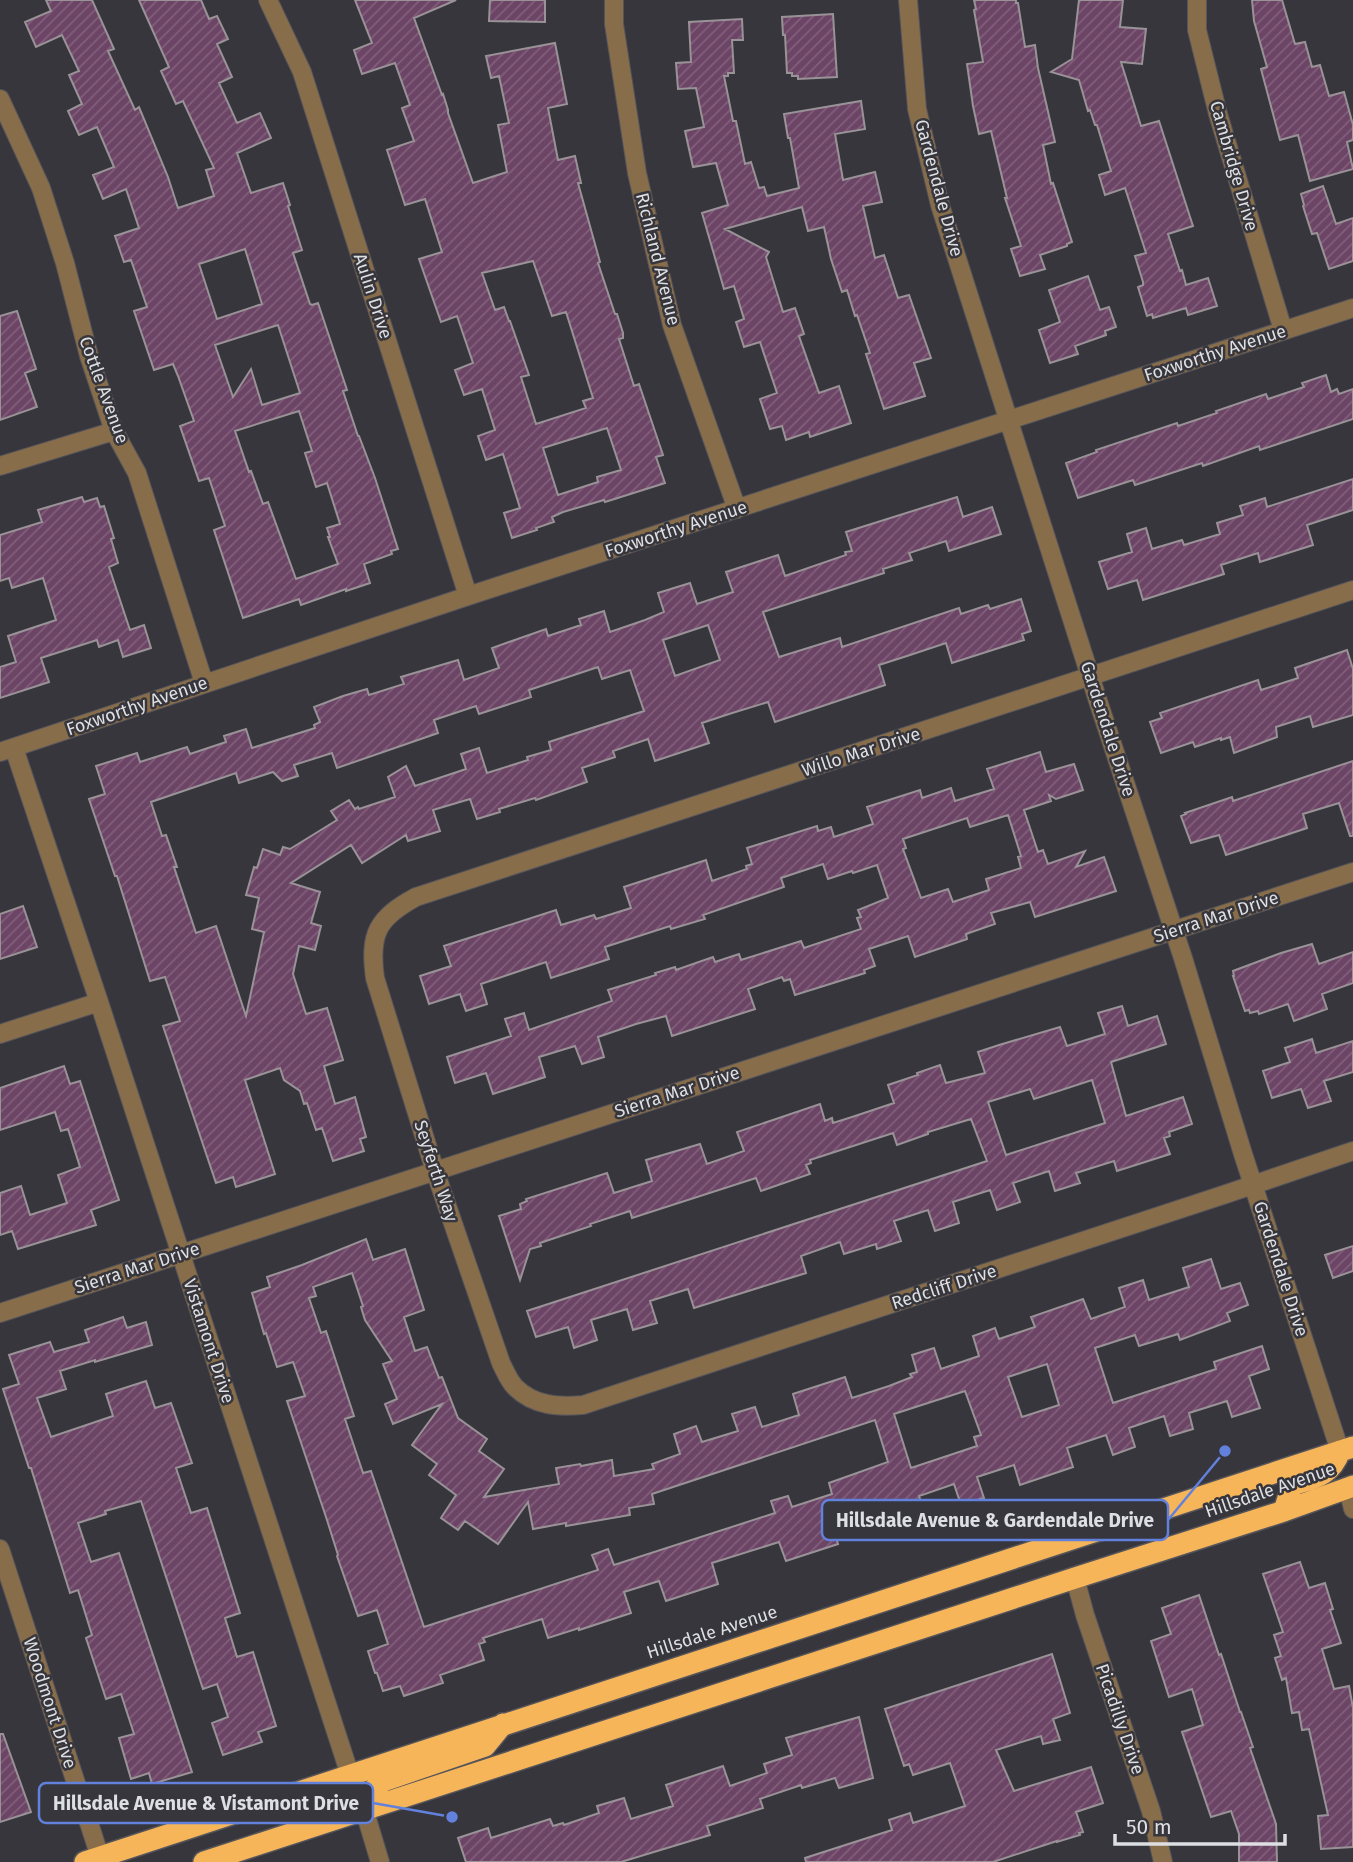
<svg xmlns="http://www.w3.org/2000/svg" width="1353" height="1862" font-family="'Fira Sans',sans-serif">
<defs>
<pattern id="building-hatch" width="6" height="6" patternUnits="userSpaceOnUse" patternTransform="scale(1.75)"><rect width="6" height="6" fill="#6c4465"/><path d="M-1 1l2-2M0 6l6-6M5 7l2-2" fill="none" stroke="#815f7b"/></pattern>
</defs>
<rect width="100%" height="100%" fill="#36363c"/>
<path fill="url(#building-hatch)" stroke="#999297" stroke-width="2" fill-rule="evenodd" d="M46,0H92L114,49L108,51L135,110L139,107L168,177L178,208L214,196L206,170L214,168L183,101L176,104L161,71L169,67L139,0H201L209,19L217,16L228,39L217,44L232,77L219,83L237,123L260,113L271,138L237,153L251,193L283,183L290,205L288,206L302,250L293,253L310,304L312,305L318,303L347,390L343,391L358,436H359L375,478L398,549L391,551L392,554L364,564L370,583L346,591V589L301,605L299,599L243,618L214,530L225,526L209,478L199,481L180,426L194,421L178,376L173,364L154,370L134,311L147,307L131,260L124,262L115,236L139,228L126,189L103,199L93,175L114,167L97,127L79,135L68,111L82,104L69,75L79,71L62,35L36,47L25,22L51,11ZM245,249L262,304L217,319L199,264ZM278,325L300,393L262,405L251,369L233,397L215,345ZM299,411L312,451L305,453L316,487L327,483L340,524L327,528L330,537H328L338,564L296,579L268,502L263,504L251,471L249,472L235,431Z
M355,0H456L414,18L442,95L443,94L448,110V113L473,183L507,172L498,125L509,123L499,76L491,78L486,56L555,43L567,104L548,108L558,160L575,156L581,183H578L600,262L598,263L615,314H617L623,333V338L619,339L634,386L639,384L663,455L656,457L665,483L605,502L604,500L563,512L552,517L554,522L536,528L537,530L512,538L504,513L520,508L503,454L486,460L478,436L495,430L482,389L464,395L455,370L473,363L457,316L441,322L419,259L442,252L425,199L405,205L387,150L414,141L402,108L410,105L395,63L362,74L354,50L372,43ZM533,261L552,316L566,312L593,398L583,401L586,408L536,424L521,377L529,375L510,321H509L504,307L495,310L482,273ZM607,428L621,470L597,477L598,482L558,495L543,448Z
M490,0H545V22L489,21Z
M974,0H1016V3H1018L1025,47L1035,45L1038,68L1055,142L1043,145L1051,184L1053,183L1072,242L1067,244V246L1040,255L1045,269L1020,276L1011,249L1021,246L1005,198H1007L991,131L979,134L973,106L967,64L983,62L974,10L976,9Z
M1079,0H1123L1120,27L1146,29L1142,64L1121,62L1141,126L1159,121L1193,226L1168,234L1180,271L1182,270L1186,285L1208,278L1217,306L1188,315L1186,308L1153,318L1152,314L1147,316L1138,287L1143,285V282L1135,256L1146,253L1125,188L1105,195L1099,175L1111,171L1097,125H1095L1090,110L1088,111L1079,80L1051,72L1072,59Z
M1252,0H1282L1295,44L1305,42L1312,67L1320,65L1329,96L1344,92L1353,125V140L1347,142L1353,169L1310,181L1298,135L1280,140L1261,69L1267,67L1254,21Z
M833,14L837,77L798,79V76H792V73H787L785,35H783L782,17Z
M742,19L743,40H732L734,73H728V76H724L733,121H736L745,164L751,162L759,188L764,187L767,196L799,188L790,138H788L784,114L861,101L865,129L835,134L843,180L875,172L882,202L863,206L875,258L884,255L898,298L909,295L931,358L914,363L925,396L884,409L866,354L870,353L857,315L855,316L847,290L842,292L831,259L824,227L808,231L802,207L725,229L769,252L766,257L783,312L795,308L804,334L799,336L819,393L839,386L851,423L810,437L809,432L786,440L782,426L770,429L760,399L777,393L760,342L744,347L736,322L744,319L734,286L724,289L702,213L728,205L716,163L693,167L685,131L704,127L696,88L678,89L676,63L691,62L689,22Z
M1323,186L1336,224L1353,218V261L1329,269L1317,233L1312,234L1303,206L1304,205L1301,194Z
M1088,276L1100,310L1109,307L1116,327L1105,331L1106,335L1075,346L1078,354L1050,363L1039,330L1060,322L1049,290Z
M17,311L36,369L25,373L37,407L0,420V316Z
M1326,375L1331,392L1337,389L1339,394L1353,389V419L1260,450L1259,446L1203,466L1202,463L1135,485L1133,480L1078,498L1066,463L1097,452L1096,450L1177,423L1178,426L1217,413L1216,411L1266,394L1268,399L1304,387L1302,383Z
M1353,479V510L1307,525L1313,545L1260,562L1258,553L1221,565L1224,574L1143,600L1137,580L1108,589L1099,562L1132,552L1127,534L1146,528L1152,549L1182,540L1184,545L1220,534L1217,523L1243,515L1240,506L1265,498L1267,507Z
M82,497L84,502L97,498L100,507L104,506L114,538L111,539L118,563L109,567L130,630L144,625L151,648L123,657L118,640L99,647L97,640L41,658L49,682L0,698V667L16,662L8,636L56,620L43,578L12,588L9,578L0,581V535L42,522L38,510Z
M957,497L963,517L992,507L1001,534L949,551L946,541L909,553L912,560L883,569L884,573L763,612L779,657L840,638L842,647L959,608L961,614L988,605L990,609L1021,599L1031,631L1022,634L1024,640L952,663L946,643L907,656L879,665L885,685L775,722L768,702L729,714L702,723L709,743L655,761L648,739L613,751L615,757L582,768L587,782L536,800L535,798L499,809L500,812L477,819L470,799L433,810L440,831L408,841L406,835L362,863L351,845L291,883L320,892L311,923L321,926L315,950L299,946L293,974L306,1014L327,1008L343,1060L324,1066L335,1104L355,1097L366,1137L360,1139L364,1151L333,1161L322,1128L316,1130L307,1103L304,1104L300,1091L284,1080L280,1068L245,1080L275,1174L236,1187L233,1177L216,1183L163,1026L180,1021L165,977L150,981L117,876H115L89,799L105,794L96,766L137,753L140,762L187,747L190,754L226,742L224,736L246,729L252,748L315,728L314,725L320,722L314,707L343,696L367,689L369,695L404,684L401,677L458,660L464,680L499,668L492,648L546,629L548,636L581,625L579,619L604,611L610,632L645,620L664,612L658,593L690,583L697,604L733,592L726,572L778,555L785,576L846,555L845,552L852,551L846,532ZM708,625L720,660L675,676L663,640ZM598,667L602,679L630,670L644,711L549,742L551,750L527,757L528,760L487,773L479,748L461,754L466,769L415,786L406,766L388,777L395,797L359,809L358,807L355,809L349,800L331,811L337,820L290,849L283,847L280,855L263,849L257,868L254,867L246,895L259,898L252,929L264,932L246,1016L216,926L196,933L174,867H177L166,835L162,836L151,802L236,773L239,783L273,772L282,781L298,776L294,765L332,753L337,768L438,733L434,720L476,706L479,714L531,697L529,690Z
M1347,650L1353,669V715L1313,727L1310,716L1276,727L1277,737L1234,753L1230,737L1221,740V738L1195,747L1193,742L1161,753L1150,722L1162,718L1160,713L1258,680L1261,690L1298,678L1295,668Z
M1040,752L1046,772L1074,764L1083,790L1056,799L1049,795L1051,801L1024,810L1038,852L1043,850L1048,864L1085,851L1076,867L1104,857L1116,891L1035,917L1030,902L991,913L995,924L966,934L967,939L915,957L908,936L869,949L875,966L864,970L865,973L795,995L790,979L784,981L782,977L748,989L755,1009L672,1036L666,1016L636,1024L598,1037L604,1057L582,1064L575,1046L539,1057L545,1077L493,1094L486,1073L455,1083L447,1057L511,1036L505,1019L524,1013L529,1030L612,1001L608,990L656,975L655,973L675,967L676,970L713,957L715,962L739,954L741,960L801,941L804,948L861,929L857,918L861,917L858,910L888,898L877,865L853,873L852,871L828,879L823,864L781,878L784,887L703,915L705,919L671,929L670,926L605,947L609,959L551,978L546,962L481,984L487,1004L466,1011L460,994L429,1004L420,976L451,966L444,946L556,910L561,925L594,915L596,919L631,908L624,887L706,860L712,881L747,869L746,866L752,864L747,848L817,826L818,831L831,827L834,837L873,824L867,807L920,790L922,798L951,788L955,801L994,789L987,769ZM1008,815L1021,856L1018,857L1021,868L986,879L989,890L953,902L948,889L921,898L903,849L906,848L903,839L967,818L970,827Z
M1353,761V836H1350L1339,803L1303,814L1307,828L1226,855L1219,835L1191,843L1181,816L1186,814L1185,813L1232,797L1233,801Z
M23,906L37,947L0,959V914Z
M1312,944L1319,964L1353,952V983L1322,994L1327,1009L1294,1021L1288,1004L1259,1014L1258,1011L1250,1013L1249,1010L1245,1011L1233,976H1234L1233,971L1281,953Z
M1122,1006L1128,1026L1157,1016L1166,1044L1111,1062L1126,1116L1183,1097L1192,1124L1169,1132L1170,1136L1164,1138L1170,1154L1117,1171L1114,1161L1076,1173L1080,1183L1055,1191L1049,1171L1013,1183L1020,1202L997,1210L990,1190L953,1202L959,1223L935,1231L928,1210L894,1221L901,1241L877,1249L876,1244L844,1254L840,1242L801,1256L806,1273L694,1308L688,1289L650,1301L657,1323L633,1330L627,1309L591,1320L597,1340L574,1348L568,1327L536,1337L527,1311L987,1161L971,1119L928,1132V1134L897,1145L893,1133L810,1160L811,1163L806,1165L810,1174L761,1191L756,1178L632,1218L630,1211L590,1224L591,1226L540,1243L541,1246L530,1249L520,1280L499,1216L521,1209L520,1204L527,1201L526,1199L607,1173L614,1193L652,1181L646,1160L700,1144L707,1164L744,1151L737,1132L773,1120L820,1104L825,1121L832,1118L833,1123L852,1117L894,1103L888,1085L918,1075L917,1073L940,1065L946,1083L985,1073L978,1052L999,1045L1060,1027L1067,1046L1105,1034L1098,1013ZM1092,1080L1105,1123L1006,1155L988,1102L1030,1089L1034,1099Z
M1312,1039L1316,1053L1353,1041V1072L1324,1081L1331,1101L1308,1108L1301,1089L1272,1098L1263,1071L1290,1062L1285,1048Z
M64,1066L70,1084L80,1081L119,1200L91,1210L96,1225L18,1249L12,1231L0,1235V1193L21,1186L30,1215L67,1203L58,1175L80,1167L68,1129L61,1131L55,1112L0,1130V1088Z
M366,1239L373,1260L405,1249L424,1310L404,1317L415,1351L427,1347L439,1378L442,1377L458,1418L487,1439L479,1451L504,1469L484,1497L559,1484L556,1468L580,1464L581,1466L612,1460L614,1476L654,1469L652,1464L680,1454L674,1434L696,1426L702,1442L738,1431L732,1414L755,1407L762,1427L799,1415L793,1394L845,1377L852,1398L889,1386L912,1377L910,1374L917,1372L912,1355L934,1348L941,1369L979,1356L973,1336L995,1328L999,1339L1035,1327L1031,1317L1083,1299L1091,1319L1125,1307L1119,1288L1143,1280L1149,1300L1189,1287L1183,1268L1211,1259L1221,1289L1240,1283L1248,1305L1227,1313L1230,1321L1180,1340L1178,1334L1139,1346L1135,1335L1095,1348L1113,1403L1216,1369L1214,1362L1262,1346L1269,1369L1249,1376L1260,1408L1232,1417L1227,1401L1189,1413L1193,1429L1170,1436L1164,1416L1129,1428L1135,1447L1113,1455L1106,1435L1067,1448L1073,1467L1020,1485L1014,1465L977,1477L984,1498L961,1505L954,1484L919,1496L925,1514L873,1532L867,1513L832,1524L838,1544L786,1561L779,1542L712,1563L718,1584L666,1601L659,1581L624,1592L631,1613L579,1630V1628L548,1638L542,1619L483,1638L485,1642L479,1644L484,1660L440,1675L443,1683L404,1696L400,1686L383,1691L377,1673H375L368,1651L388,1644L377,1610L358,1616L337,1556L338,1555L327,1520L287,1401L305,1396L293,1362L277,1367L266,1333L264,1334L252,1293L270,1287L267,1277L302,1265ZM352,1273L363,1306L361,1307L365,1320L392,1361L383,1364L397,1399L385,1404L393,1424L442,1404L412,1445L437,1464L429,1475L456,1495L441,1518L458,1530L465,1521L498,1544L528,1502L533,1529L566,1523V1526L630,1515L629,1508L654,1504L652,1494L875,1420L888,1462L829,1483L832,1494L792,1507L788,1496L771,1501L775,1513L614,1565L608,1549L592,1555L598,1570L424,1627L371,1471L363,1473L345,1419L354,1416L326,1331L321,1333L309,1298L316,1296L313,1287ZM1047,1364L1059,1405L1022,1417L1008,1377ZM965,1391L981,1435L974,1437L977,1446L911,1468L894,1414Z
M1353,1246V1271L1333,1278L1325,1255Z
M123,1317L127,1328L146,1322L152,1345L95,1362V1360L60,1371L66,1389L37,1398L51,1437L113,1416L106,1394L146,1381L155,1408L171,1403L192,1463L176,1468L191,1513L207,1508L240,1613L225,1618L237,1657L253,1652L276,1726L258,1732L262,1742L223,1755L212,1723L228,1717L217,1684L203,1689L141,1501L105,1511L106,1514L78,1523L91,1562L119,1553L192,1772L152,1784L149,1773L131,1779L119,1738L134,1734L121,1694L106,1699L86,1638L92,1635L78,1590L70,1593L31,1468H29L3,1389L19,1384L9,1355L50,1342L54,1352L89,1342L85,1330Z
M1300,1562L1309,1588L1325,1583L1333,1609L1330,1610L1341,1643L1322,1649L1334,1689L1349,1686L1353,1708V1847L1321,1849L1318,1816L1328,1815L1309,1729L1302,1730L1299,1712L1292,1713L1286,1678L1282,1680L1275,1658L1281,1656L1274,1635L1283,1632L1263,1574Z
M1199,1595L1219,1655L1221,1654L1240,1712H1241L1253,1747L1250,1748L1276,1824L1277,1862H1239V1834L1231,1811L1211,1817L1182,1732L1203,1725L1192,1689L1169,1697L1151,1641L1171,1634L1162,1608Z
M1052,1654L1070,1713L1053,1719L1060,1740L1043,1744L1041,1736L996,1750L1014,1791L1091,1767L1103,1803L1076,1812L1083,1832L1079,1833L1080,1835L1057,1842V1841L993,1862H806L805,1858L892,1830L889,1820L910,1813L913,1823L965,1806L950,1763L913,1775L909,1764L904,1766L885,1709Z
M859,1717L873,1778L839,1788L835,1778L802,1788L801,1785L760,1799L763,1808L707,1826L710,1835L621,1862H466L458,1838L488,1828L491,1838L550,1819L553,1826L563,1823L564,1825L599,1813L597,1806L624,1798L631,1819L673,1806L666,1785L723,1766L730,1786L767,1773L764,1764L792,1755L786,1738Z
M0,1734H3L31,1812L0,1822Z"/>
<g fill="none" stroke-linecap="round" stroke-linejoin="round">
<defs>
<path id="minor" d="M268,0L302,72L468,596
M614,0V24L637,173L672,325L737,509
M908,0L917,109L940,205L1099,704L1183,958L1243,1154L1340,1451
M1197,0V30L1218,114L1283,330
M0,99L41,188L65,263L89,356L114,431L137,473L204,683
M0,466L114,431
M1353,590L416,897C377,918 369,934 375,978L435,1171L501,1363C505,1371 509,1381 515,1387C534,1406 558,1407 583,1405L1223,1195L1353,1151
M14,748L99,1002L350,1775
M0,752L468,596L1353,308
M0,1034L99,1002
M0,1313L1353,872
M1348,1488L1353,1509
M0,1549L100,1857
M1075,1578L1085,1615L1151,1811L1163,1862
M364,1809L380,1862"/>
<path id="highway" d="M1284,1511L1292,1485C1315,1478 1331,1476 1340,1451
M364,1809L371,1792L383,1781L485,1746L503,1724
M85,1862L1353,1447
M204,1862L1075,1578L1284,1511L1353,1486"/>
</defs>
<use href="#minor" stroke="#54545a" stroke-width="20"/>
<use href="#highway" stroke="#54545a" stroke-width="24"/>
<use href="#minor" stroke="#886d4b" stroke-width="18"/>
<use href="#highway" stroke="#f7b559" stroke-width="21"/>
</g>
<g text-anchor="middle" stroke-width="5" stroke-linejoin="round" paint-order="stroke">
<g font-size="18" fill="#dedfe2" stroke="#36363c">
<text transform="translate(1234 166) rotate(74)" y="6">Cambridge Drive</text>
<text transform="translate(939 188) rotate(75)" y="6">Gardendale Drive</text>
<text transform="translate(658 259) rotate(76)" y="6">Richland Avenue</text>
<text transform="translate(373 296) rotate(72)" y="6">Aulin Drive</text>
<text transform="translate(1215 353) rotate(-18)" y="6">Foxworthy Avenue</text>
<text transform="translate(104 390) rotate(70)" y="6">Cottle Avenue</text>
<text transform="translate(676 529) rotate(-18)" y="6">Foxworthy Avenue</text>
<text transform="translate(137 706) rotate(-19)" y="6">Foxworthy Avenue</text>
<text transform="translate(1108 729) rotate(72)" y="6">Gardendale Drive</text>
<text transform="translate(861 752) rotate(-18)" y="6">Willo Mar Drive</text>
<text transform="translate(1216 917) rotate(-18)" y="6">Sierra Mar Drive</text>
<text transform="translate(677 1092) rotate(-18)" y="6">Sierra Mar Drive</text>
<text transform="translate(436 1171) rotate(72)" y="6">Seyferth Way</text>
<text transform="translate(137 1268) rotate(-18)" y="6">Sierra Mar Drive</text>
<text transform="translate(1281 1269) rotate(72)" y="6">Gardendale Drive</text>
<text transform="translate(944 1287) rotate(-18)" y="6">Redcliff Drive</text>
<text transform="translate(209 1341) rotate(72)" y="6">Vistamont Drive</text>
<text transform="translate(1270 1490) rotate(-19)" y="6">Hillsdale Avenue</text>
<text transform="translate(712 1632) rotate(-18)" y="6">Hillsdale Avenue</text>
<text transform="translate(50 1703) rotate(72)" y="6">Woodmont Drive</text>
<text transform="translate(1120 1719) rotate(71)" y="6">Picadilly Drive</text>
</g>
</g>
<path fill="none" stroke="#6181dc" stroke-width="2.5" d="M1225 1451L1168 1520M452 1817L373 1803"/>
<g fill="#6181dc" stroke="#36363c" stroke-width="2.5">
<circle cx="1225" cy="1451" r="7"/>
<circle cx="452" cy="1817" r="7"/>
</g>
<g fill="#36363c" stroke="#6181dc" stroke-width="2.5">
<rect x="822" y="1500" width="346" height="40" rx="7"/>
<rect x="39" y="1783" width="334" height="40" rx="7"/>
</g>
<g font-size="19" text-anchor="middle" font-weight="bold" fill="#dedfe2">
<text x="995" y="1527">Hillsdale Avenue &amp; Gardendale Drive</text>
<text x="206" y="1810">Hillsdale Avenue &amp; Vistamont Drive</text>
</g>
<path d="M1115 1834v10h170v-10" fill="none" stroke="#dedfe2" stroke-width="3.5"/>
<text x="1126" y="1834" font-size="21" fill="#dedfe2" stroke="#36363c" stroke-width="5" paint-order="stroke">50 m</text>
</svg>
